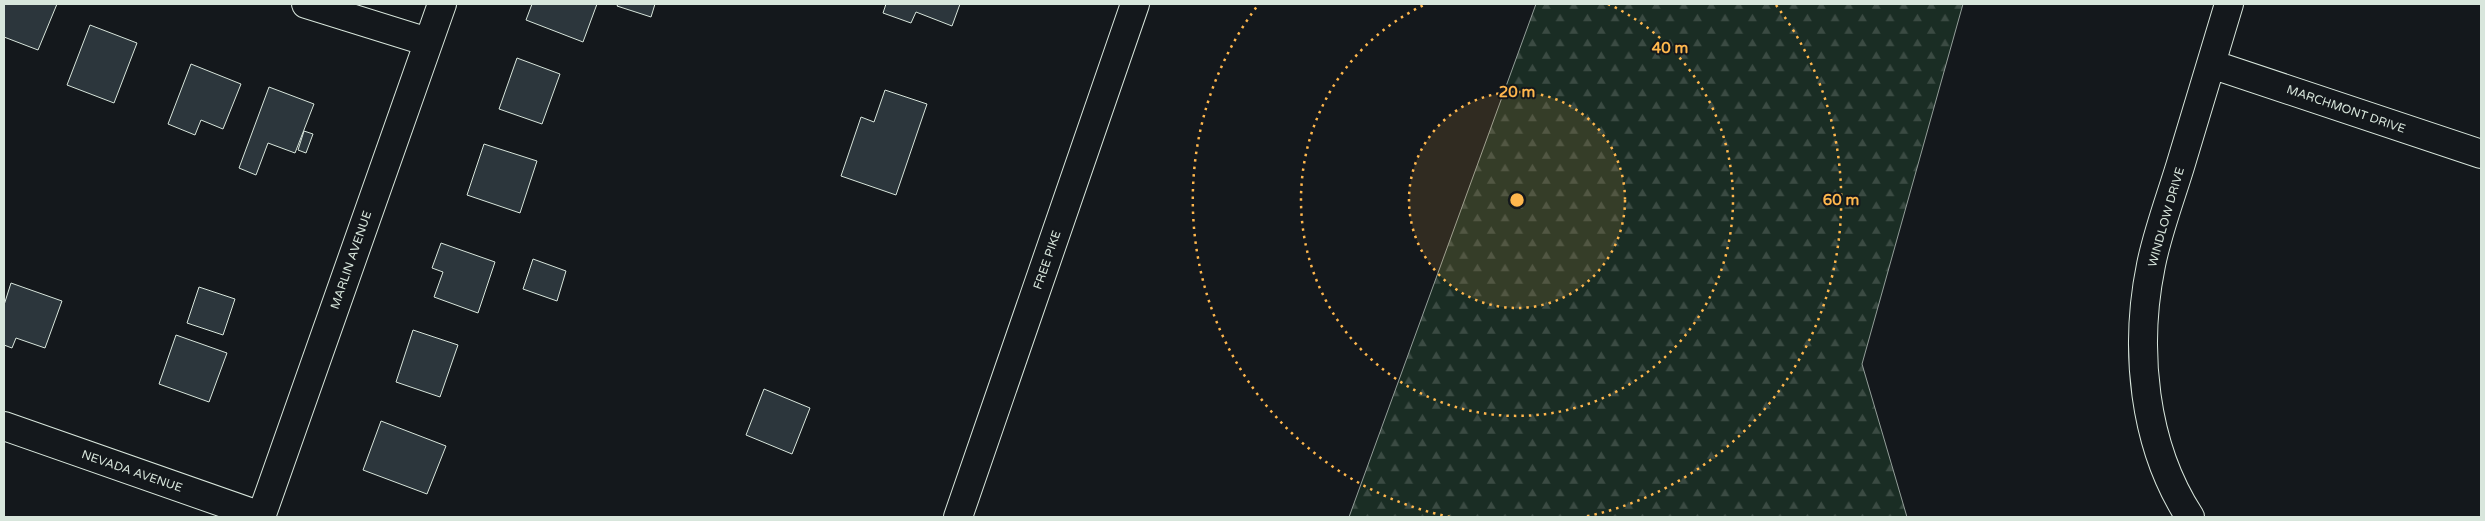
<svg xmlns="http://www.w3.org/2000/svg" width="2485" height="521" font-family="'Varela Round',sans-serif">
<defs>
<pattern id="forest-firs" width="22" height="20" patternUnits="userSpaceOnUse" patternTransform="scale(1.25)"><rect width="22" height="20" fill="#1a2d24"/><path d="M5 1l3.5 6h-7zM16 11l3.5 6h-7z" fill="#3b4b43"/></pattern>
</defs>
<rect width="100%" height="100%" fill="#14181c"/>
<path fill="url(#forest-firs)" stroke="#939e99" d="M1536,4H1963L1862,364L1907,517H1349Z"/>
<path fill="#2c363c" stroke="#d8e6dc" d="M4,4H57L38,50L4,37Z
M532,4H597L583,42L526,20Z
M618,4H655L651,17L617,6Z
M886,4H960L952,26L916,12L911,23L883,13Z
M90,25L137,43L114,103L67,85Z
M517,58L560,74L542,124L499,109Z
M191,64L241,84L223,129L201,120L195,135L168,124Z
M269,87L314,104L295,153L268,143L256,175L239,168Z
M885,90L927,104L896,195L841,176L861,117L874,122Z
M304,131L313,134L306,153L298,150Z
M484,144L537,161L520,213L467,195Z
M441,243L495,262L478,313L434,297L443,272L432,268Z
M533,259L566,271L557,301L523,289Z
M11,283L62,301L45,348L16,338L12,348L4,345V305Z
M199,287L235,299L223,335L187,323Z
M413,330L458,345L440,397L396,382Z
M176,335L227,353L209,402L159,384Z
M764,389L810,408L792,454L746,435Z
M381,421L446,446L427,494L363,470Z"/>
<g fill="none" stroke-linecap="round" stroke-linejoin="round">
<defs>
<path id="minor" d="M306,4L428,42
M2211,64L2481,154
M4,426L261,516
M261,517L442,4
M2190,517C2143,445 2134,348 2151,265C2158,230 2172,194 2182,160C2198,108 2213,56 2229,4"/>
<path id="secondary" d="M958,517L1135,4"/>
</defs>
<use href="#minor" stroke="#d8e6dc" stroke-width="30"/>
<use href="#secondary" stroke="#d8e6dc" stroke-width="30"/>
<use href="#minor" stroke="#14181c" stroke-width="28"/>
<use href="#secondary" stroke="#14181c" stroke-width="28"/>
</g>
<circle cx="1517" cy="200" r="108" fill="#ffb74d" fill-opacity=".12"/>
<g fill="none" stroke="#ffb74d" stroke-width="2.5" stroke-dasharray="2.5 5">
<circle cx="1517" cy="200" r="108"/>
<path d="M1608 4A216 216 0 1 1 1426 4"/>
<path d="M1450 517A324 324 0 0 1 1258 5M1776 5A324 324 0 0 1 1584 517"/>
</g>
<g text-anchor="middle" stroke-width="4" stroke-linejoin="round" paint-order="stroke">
<g font-size="12" fill="#d8e6dc" stroke="#14181c">
<text transform="translate(2346 109) rotate(19)" y="4">MARCHMONT DRIVE</text>
<text transform="translate(2166 217) rotate(-74)" y="4">WINDLOW DRIVE</text>
<text transform="translate(351 260) rotate(-71)" y="4">MARLIN AVENUE</text>
<text transform="translate(1047 260) rotate(-71)" y="4">FREE PIKE</text>
<text transform="translate(132 471) rotate(19)" y="4">NEVADA AVENUE</text>
</g>
</g>
<circle cx="1517" cy="200" r="8" fill="#ffb74d" stroke="#14181c" stroke-width="2.5"/>
<g font-size="15" text-anchor="middle" font-weight="bold" fill="#ffb74d" stroke="#14181c" stroke-width="4" stroke-linejoin="round" paint-order="stroke">
<text x="1670" y="53">40 m</text>
<text x="1517" y="97">20 m</text>
<text x="1841" y="205">60 m</text>
</g>
<rect width="2485" height="521" fill="none" stroke="#d8e6dc" stroke-width="10"/>
</svg>
